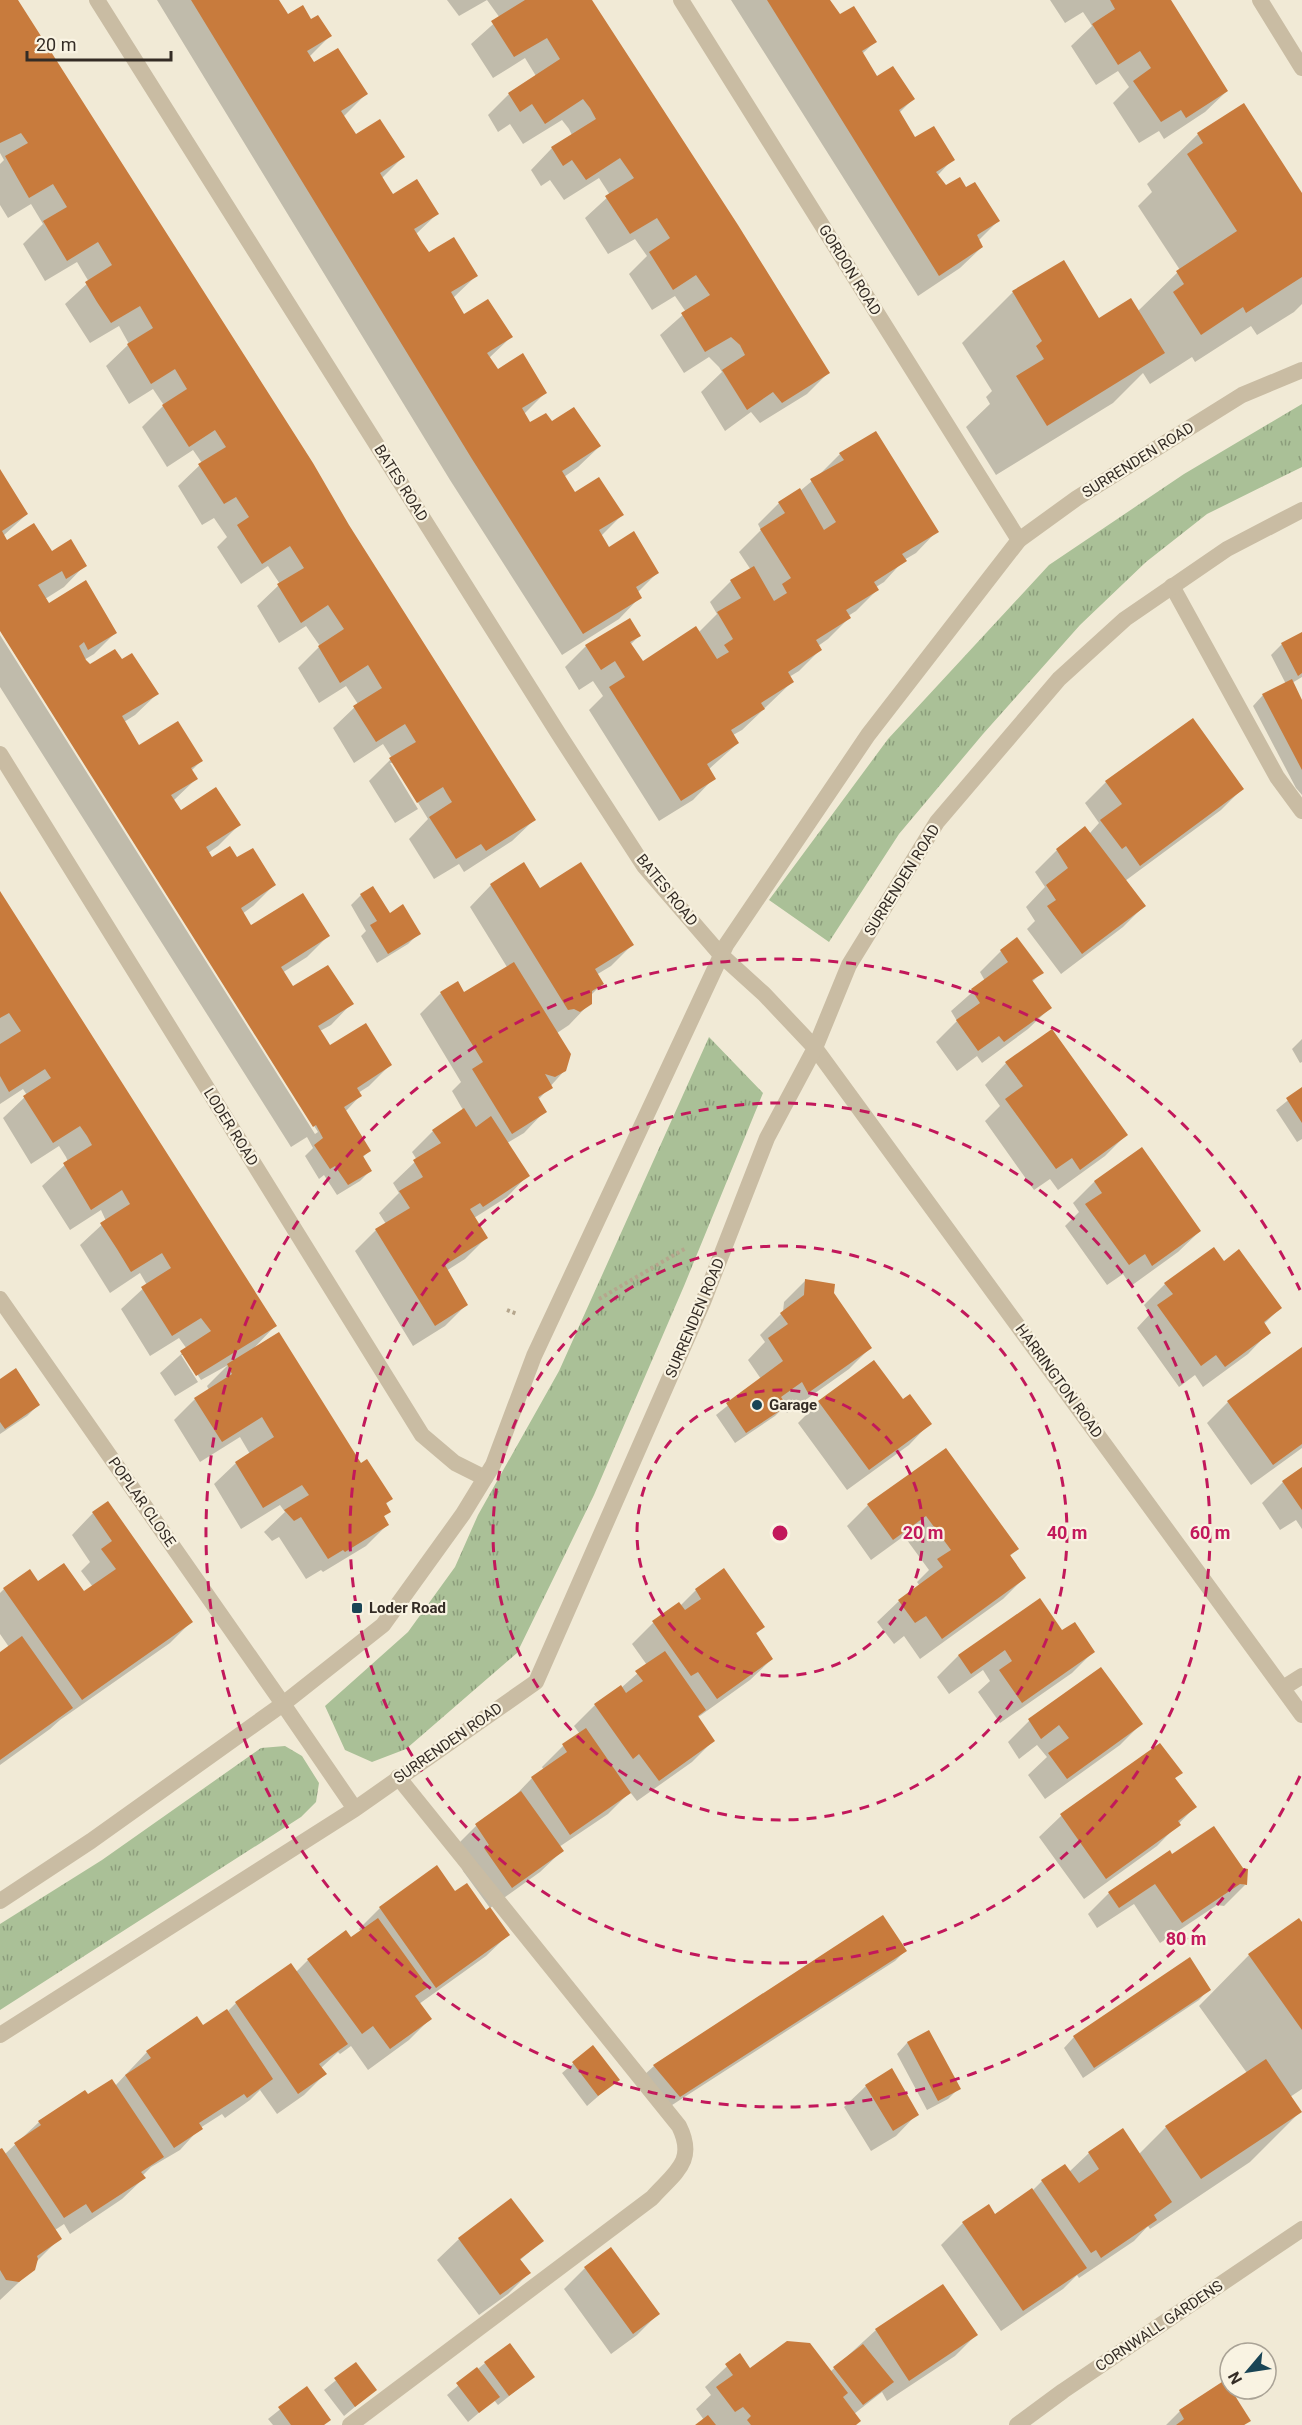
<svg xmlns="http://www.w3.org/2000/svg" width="1302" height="2425" font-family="Roboto,sans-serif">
<defs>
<pattern id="grass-tufts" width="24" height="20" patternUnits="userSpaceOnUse" patternTransform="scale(1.5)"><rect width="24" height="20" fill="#aac097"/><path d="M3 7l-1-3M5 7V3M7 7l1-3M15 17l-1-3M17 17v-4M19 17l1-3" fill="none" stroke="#8b9c7b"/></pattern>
</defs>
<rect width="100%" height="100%" fill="#f1ead6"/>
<path fill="url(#grass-tufts)" d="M1302,404V467L1207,514L1146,562L1080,625L983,734L899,834L829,942L769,900L888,739L1049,565L1184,474Z
M709,1037L763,1093L684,1286L594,1495L517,1653L406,1749L372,1762L345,1750L325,1706L408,1632L455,1567L478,1515L559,1371Z
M285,1746L302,1756L319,1783L316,1802L301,1817L0,2010V1924L102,1860L261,1748Z"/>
<path fill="#0003" d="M0,0H17L534,820L512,841L464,872L459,864L434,879L409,839L428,819L394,763H390L418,809L395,823L369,781L392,758L383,744L354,763L333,728L358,704L346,686L319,703L298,668L320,646L306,626L279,643L257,606L280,584L268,566L241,584L217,547L227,537L214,518L202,525L178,486L202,463L193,450L167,467L142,427L164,405L161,401L153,389L129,404L106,366L129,344L119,326L90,343L65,304L89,282L77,262L45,281L23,244L43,224L31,204L8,218L0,205V164L4,160L0,153Z
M157,0H277L288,16L311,21L330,36L309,57L314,64L366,94L343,117L356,136L403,157L382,178L393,196L437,214L416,234L428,254L477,275L453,298L463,316L511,337L489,358L498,371L545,393L524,414L530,424L552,422L600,446L578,467L564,477L575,494L622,515L601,536L609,549L657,573L637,593L640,597L619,619L562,655L450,480Z
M447,0H487L459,16Z
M487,0H591L828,373L807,394L760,423L751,412L725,431L701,392L722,372L719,367L709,357L684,373L660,335L686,312L675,296L652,310L629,274L647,256L635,239L608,254L585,218L610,195L599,178L564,200L550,180L541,186L531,170L552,148L572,135L569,129L562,120L523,144L510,124L498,132L488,115L509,94L536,76L525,58L493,78L471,44L500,18Z
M731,0H828L840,16L875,42L862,54L876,78L913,99L899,113L915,139L953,159L937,176L945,187L965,189L998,221L978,241L982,247L960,268L918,296Z
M1050,0H1169L1227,91L1205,112L1164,139L1159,131L1139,143L1113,103L1129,87L1118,71L1096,85L1071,46L1092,26L1089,21L1083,12L1065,23Z
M1198,134L1302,195V304L1294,312L1257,335L1251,326L1195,362L1192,357L1150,384L1143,373L1113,403L996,475L966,427L990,404L986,397L992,391L962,343L1013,292L1063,262L1099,320L1138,311L1180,270L1138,206L1152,192L1147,184Z
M875,433L937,531L916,553L904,560L884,582L876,587L877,590L856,611L848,616L849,618L828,639L818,646L820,650L799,671L789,677L792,682L742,730L733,735L738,743L709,769L714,778L693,800L659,821L589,710L603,696L593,681L579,690L565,667L586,646L639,636L630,645L642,663L698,633L717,614L710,602L731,581L751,570L739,552L761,530L758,524L779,503L800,491L818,476L840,454Z
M0,472L27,514L3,536L7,542L51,553L85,565L64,587L45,599L49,605L115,633L94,654L84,660L89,666L121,661L157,694L135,715L124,722L139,747L201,761L191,771L196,779L173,801L180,812L239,825L218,846L208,853L212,859L237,860L274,885L253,906L242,914L250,927L328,936L307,957L282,973L293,989L352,1003L331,1025L320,1031L330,1047L390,1065L369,1086L358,1093L360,1096L345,1112L369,1151L363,1157L371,1170L360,1181L337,1195L324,1175L319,1179L305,1156L313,1148L307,1137L291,1147L0,687V635L315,1134L318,1132L0,630Z
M1302,634V677L1292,683L1302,703V795L1296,788L1253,706L1263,695L1286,684L1271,655L1282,644Z
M1106,782L1242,789L1221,810L1125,881L1144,906L1123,927L1061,974L1027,929L1035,921L1026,907L1045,887L1035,872L1057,850L1084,828L1089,834L1099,823L1085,803Z
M491,885L540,890L632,945L611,966L596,975L602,984L590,996V1003L569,1025L557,1033L565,1070L538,1100L545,1111L524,1133L507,1143L528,1175L507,1197L474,1218L486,1238L465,1259L446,1271L466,1305L445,1326L413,1346L355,1251L376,1230L386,1224L379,1213L399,1193L393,1183L417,1160L412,1152L433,1131L463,1110L452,1091L461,1082L420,1014L441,993L464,994L507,967L470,907Z
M0,894L275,1326L254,1348L391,1499L385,1505L389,1511L383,1517L387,1525L366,1546L323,1572L321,1570L306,1579L279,1537L272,1541L264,1532L285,1512L280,1505L241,1529L214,1484L236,1463L250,1454L240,1437L200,1462L174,1420L195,1399L209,1390L207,1386L228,1365L201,1380L185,1355H181L198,1382L175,1396L160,1373L187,1349L179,1338L150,1356L121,1309L147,1285L140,1273L110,1293L80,1245L106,1221L101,1210L70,1230L42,1186L68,1162L66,1157L59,1146L31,1164L3,1118L27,1095L23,1089L0,1104Z
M361,895L419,933L408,944L377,963L361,936L366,931L351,905Z
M1001,951L1042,972L1032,982L1050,1008L1028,1029L982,1063L977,1056L957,1071L936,1042L957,1021L951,1011L985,981L980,972Z
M1052,1031L1126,1135L1105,1156L1058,1190L1050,1179L1034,1190L985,1121L1000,1106L985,1085L1006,1063Z
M1302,1039V1062L1300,1063L1292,1049Z
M1302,1089V1139L1297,1142L1276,1110Z
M1142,1149L1200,1231L1178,1252L1131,1286L1123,1274L1107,1285L1065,1226L1079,1212L1073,1203L1094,1182Z
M1224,1263L1280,1308L1264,1324L1269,1332L1248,1354L1203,1387L1195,1375L1179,1387L1137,1328L1150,1314L1144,1305L1165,1284Z
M805,1281L833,1293L870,1348L849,1369L787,1413L783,1408L775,1416L735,1443L716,1415L761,1379L748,1360L765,1342L760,1335L783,1312L784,1302Z
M1302,1349V1448L1251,1485L1207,1423L1228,1402Z
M0,1381L38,1405L27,1416L0,1434Z
M903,1401L930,1423L909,1445L847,1490L798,1423L819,1402Z
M945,1450L1017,1549L1009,1557L1024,1578L1003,1599L920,1659L904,1636L894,1644L877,1622L899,1601L920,1586L917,1582L929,1570L904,1536L871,1560L847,1526L868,1505Z
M1302,1469V1529L1296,1520L1280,1530L1262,1503L1283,1482Z
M107,1503L191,1622L170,1643L60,1720L50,1729L0,1765V1654L9,1647L0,1634V1593L4,1589L38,1583L83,1593L93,1587L81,1571L90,1562L72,1535L93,1513Z
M724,1570L763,1627L755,1635L772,1659L750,1680L697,1718L713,1741L692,1762L637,1801L630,1792L608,1814L559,1847L562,1851L540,1872L490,1908L463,1871L455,1847L476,1826L511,1800L532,1778L544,1770L542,1767L563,1746L580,1734L574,1726L595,1705L621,1688L647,1665L632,1644L653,1623L680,1606L696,1590Z
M1039,1600L1062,1632L1093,1652L1072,1673L1000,1723L978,1692L990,1681L983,1670L949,1694L937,1677L958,1656Z
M1101,1669L1141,1724L1120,1745L1045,1799L1028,1775L1047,1757L1037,1745L1019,1759L1008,1742L1029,1721Z
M1160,1745L1181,1773L1174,1779L1195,1807L1157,1846L1084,1899L1039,1837L1061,1816Z
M1172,1857L1245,1885L1224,1906L1217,1905L1160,1943L1134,1904L1097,1928L1088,1914L1109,1893Z
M455,1893L485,1912L508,1935L486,1956L419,2004L430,2019L409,2040L368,2070L351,2046L340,2054L338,2052L321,2068L325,2074L304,2095L277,2114L260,2090L250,2100L225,2118L222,2114L200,2128L180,2150L151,2167L142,2176L144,2178L122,2199L70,2234L64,2224L55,2230L60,2238L36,2262L33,2269L0,2300V2151L4,2155L39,2122L87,2096L115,2086L147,2052L202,2027L227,2012L236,2003L291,1965L296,1972L308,1960L351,1940L361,1932L359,1929L380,1908Z
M883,1917L905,1951L895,1961L669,2107L643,2076L654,2066Z
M1302,1924V2089L1290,2097L1300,2112L1250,2162L1150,2229L1148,2226L1134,2241L1079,2278L1077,2275L1063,2289L1001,2331L941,2245L963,2223L988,2206L995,2216L1032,2191L1042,2181L1069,2172L1089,2153L1139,2154L1166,2127L1247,2073L1199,2006L1249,1955Z
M1209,1989L1199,2000L1083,2078L1064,2048L1074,2037Z
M928,2032L959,2088L948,2099L927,2110L897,2054L907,2043Z
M593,2047L618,2079L587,2106L562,2073Z
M891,2070L917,2114L896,2136L871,2151L844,2107L866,2086Z
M511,2200L542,2241L520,2260L529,2273L508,2294L479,2315L437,2260L459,2239Z
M585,2268L658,2314L637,2335L611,2354L564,2289Z
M876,2330L976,2335L955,2356L887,2401L882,2392L854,2414L855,2425H698L704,2420L696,2409L711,2395L705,2387L739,2355L750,2370L830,2372Z
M485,2363L533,2377L498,2405L494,2400L468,2422L447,2395Z
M356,2364L375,2390L344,2416L324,2390Z
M307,2388L324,2425H273L268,2419Z
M1180,2411L1249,2421L1244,2425H1166Z"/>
<path fill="#c87b3d" d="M0,0H18L313,463L349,525L536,820L486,851L481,844L456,859L429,817L452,802L447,794L443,787L417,803L389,758L416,742L405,724L376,742L353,706L382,688L368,665L340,683L318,646L344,629L328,605L301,623L277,584L304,568L290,546L262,564L237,525L249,517L236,497L224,504L198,464L226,447L215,430L189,447L162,405L187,389L175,369L151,384L127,344L153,328L140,306L111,323L97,302L85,282L112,265L98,242L67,261L43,221L67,207L53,184L29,198L18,179L5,156L28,143L21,133L0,143Z
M191,0H279L288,14L303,5L311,19L318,15L332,36L307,51L314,62L338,48L368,94L341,111L356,134L380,119L405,157L380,173L386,183L393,194L417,179L439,214L414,229L422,242L429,252L454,237L478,276L451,292L464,314L488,299L513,337L487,353L498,369L523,353L547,393L522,408L530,422L546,413L552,421L574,407L601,446L562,471L575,492L599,477L624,515L599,530L609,547L634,531L659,573L636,587L642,598L583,634L472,459Z
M525,0H592L738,225L830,373L782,403L773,392L747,410L722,370L745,355L740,345L731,337L705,352L681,313L710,295L696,275L673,290L649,252L670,238L657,218L630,234L605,196L634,178L620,158L586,180L572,160L563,166L551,147L596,119L590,108L583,99L545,124L532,104L520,112L508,93L560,59L547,38L514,57L491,21Z
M767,0H830L840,14L854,6L877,42L862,51L877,76L893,66L915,99L899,110L915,137L934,126L955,160L936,172L946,185L960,177L966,187L975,182L1000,221L977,235L983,247L939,276Z
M1110,0H1171L1228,91L1186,118L1181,110L1161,122L1133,81L1151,68L1140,51L1118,65L1092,24L1115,9Z
M1244,103L1302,193V277L1246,313L1243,307L1201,335L1173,292L1184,284L1176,271L1237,231L1187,154L1203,143L1197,133Z
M1064,260L1099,318L1131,298L1165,353L1047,426L1016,376L1044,359L1036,346L1042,341L1012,291Z
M876,431L939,532L902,554L907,561L874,582L879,590L846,610L851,618L816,640L822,650L788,672L794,682L761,703L765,709L731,730L739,743L707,764L716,779L681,801L609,687L625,677L615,661L601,670L585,645L630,618L641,636L630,642L643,661L696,626L717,659L729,652L724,645L733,639L717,612L741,598L730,580L754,566L774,601L787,593L782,584L791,578L760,529L785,513L778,502L800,488L824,530L836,522L810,479L844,460L839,453Z
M0,469L28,514L2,531L7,540L34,523L52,551L71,539L87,566L66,579L62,571L38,585L49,603L86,580L117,633L88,650L84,642L79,646L86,660L90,664L115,649L122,659L132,653L159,694L122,716L139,745L178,721L203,761L191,768L198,779L171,795L181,810L216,787L241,825L206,847L212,857L230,846L237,857L253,848L276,885L241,908L251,925L303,893L330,936L281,967L293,986L328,965L354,1004L318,1026L325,1037L330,1045L366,1023L392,1065L357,1088L362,1096L344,1107L371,1151L363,1156L372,1171L348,1185L335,1166L330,1169L314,1145L323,1138L316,1125L313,1127L0,631Z
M1302,632V673L1298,676L1281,643Z
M1292,679L1302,700V770L1262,694Z
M1193,718L1244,789L1140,866L1126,846L1122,849L1100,820L1122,804L1105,781Z
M1085,826L1146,906L1082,954L1047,906L1056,900L1046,885L1068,868L1056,849Z
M524,862L540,888L581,862L634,945L595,969L604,984L592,991V1004L580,1012L574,1009L568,1010L490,884Z
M373,886L390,913L403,904L421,934L388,954L370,925L377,921L360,894Z
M0,891L277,1326L196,1376L180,1351L211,1331L201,1318L172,1336L141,1287L171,1268L162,1253L131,1272L117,1249L100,1223L130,1204L122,1190L91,1210L63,1163L92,1145L87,1136L80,1126L53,1143L23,1096L51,1078L45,1069L9,1092L0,1076V1044L21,1031L9,1013L0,1018Z
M1017,937L1044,973L1032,980L1052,1008L1004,1042L999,1036L978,1051L956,1020L980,1003L971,989L1008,962L1000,950Z
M514,962L571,1054L566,1071L555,1077L545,1074L553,1088L538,1097L547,1112L512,1134L472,1069L483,1062L440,992L458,981L464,992Z
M1052,1029L1128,1135L1080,1170L1072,1158L1056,1169L1005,1099L1023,1086L1005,1062Z
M1302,1087V1123L1286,1098Z
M464,1108L476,1127L491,1116L530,1176L483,1207L480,1203L470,1209L488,1238L445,1265L468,1305L435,1326L375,1229L410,1208L399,1191L423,1177L413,1160L441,1143L432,1130Z
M1142,1147L1201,1231L1152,1266L1145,1254L1129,1265L1085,1204L1102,1193L1094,1181Z
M1214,1247L1224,1261L1239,1249L1282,1308L1264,1322L1271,1333L1225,1367L1216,1355L1201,1366L1157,1305L1173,1294L1164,1283Z
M805,1279L835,1284L834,1293L872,1348L808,1393L802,1382L781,1397L787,1406L746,1433L726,1403L783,1361L768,1338L788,1324L780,1313L804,1295Z
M279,1332L361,1463L367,1459L393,1499L386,1503L391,1512L384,1516L389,1525L345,1552L343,1550L328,1559L301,1517L294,1521L284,1510L309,1495L302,1485L263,1508L235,1462L274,1437L262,1417L222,1442L194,1398L232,1374L227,1364Z
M1302,1347V1444L1273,1465L1227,1401Z
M874,1360L903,1399L910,1394L932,1424L869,1470L818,1401Z
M16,1368L40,1405L5,1429L0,1422V1379Z
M946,1448L1019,1549L1010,1555L1026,1578L942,1639L926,1616L915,1623L898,1600L943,1567L937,1559L951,1550L926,1516L893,1540L867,1504Z
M1302,1467V1510L1282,1481Z
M108,1501L193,1622L82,1700L3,1588L30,1569L38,1581L64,1563L84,1591L116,1569L101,1549L112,1541L92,1512Z
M724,1568L765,1627L756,1633L773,1659L717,1699L698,1672L691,1676L652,1621L679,1602L685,1610L701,1599L695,1589Z
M1040,1598L1062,1630L1075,1622L1095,1652L1022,1703L999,1670L1012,1661L1005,1650L971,1674L958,1655Z
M22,1636L73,1708L0,1760V1652Z
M665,1651L706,1710L698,1716L715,1741L659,1781L639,1754L633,1759L594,1704L621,1685L626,1693L643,1681L635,1671Z
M1101,1667L1143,1724L1067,1779L1048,1753L1069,1738L1059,1725L1041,1739L1028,1719Z
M586,1728L631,1793L570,1835L531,1777L567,1752L562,1744Z
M1160,1743L1183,1773L1175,1778L1197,1807L1178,1821L1181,1825L1106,1879L1060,1814Z
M521,1791L564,1851L512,1888L484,1848L489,1845L475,1824Z
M1214,1826L1243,1868L1248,1869L1247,1885L1240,1884L1182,1923L1155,1884L1119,1908L1108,1892L1170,1850L1172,1854Z
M437,1865L455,1891L467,1883L486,1910L490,1907L510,1935L436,1988L379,1907Z
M883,1915L907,1951L680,2097L653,2065Z
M378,1918L428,1987L415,1996L432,2019L390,2049L373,2026L362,2034L307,1959L346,1930L351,1937Z
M1299,1918L1302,1922V2030L1248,1954Z
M1190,1957L1211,1990L1094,2068L1073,2036Z
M291,1963L348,2044L319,2064L327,2074L298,2094L235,2002Z
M227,2009L273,2079L247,2098L244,2094L199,2123L203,2129L174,2148L125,2075L151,2058L146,2051L197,2016L203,2025Z
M929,2030L961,2089L938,2101L907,2042Z
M593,2045L620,2080L598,2096L572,2062Z
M1266,2059L1302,2112L1201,2179L1165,2126Z
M892,2068L919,2115L893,2131L865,2085Z
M112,2079L164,2157L141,2172L146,2178L92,2213L86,2204L64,2218L14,2143L41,2125L38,2121L85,2090L88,2094Z
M1123,2128L1172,2202L1154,2215L1157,2220L1101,2258L1096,2250L1091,2253L1041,2180L1065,2164L1079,2183L1099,2169L1088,2152Z
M2,2148L62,2239L37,2256L38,2259L35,2270L19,2282L6,2280L0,2270V2149Z
M1032,2188L1087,2268L1023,2311L962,2222L989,2204L995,2214Z
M511,2198L544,2241L520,2259L531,2273L500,2295L458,2238Z
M611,2247L660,2314L633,2334L584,2267Z
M943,2284L978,2335L909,2381L875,2329Z
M787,2341L810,2343L848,2393L843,2397L861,2421L856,2425H751L747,2420L751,2416L743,2407L735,2412L716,2387L733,2375L725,2364L740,2353L750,2368Z
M510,2343L535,2377L509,2396L484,2362Z
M863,2344L894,2382L863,2405L833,2367Z
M356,2362L377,2390L355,2407L334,2378Z
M477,2367L500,2397L479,2413L456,2383Z
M1225,2380L1251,2421L1244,2425H1176L1184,2419L1179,2410Z
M307,2386L331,2420L324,2425H291L278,2407Z
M708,2415L716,2425H695Z"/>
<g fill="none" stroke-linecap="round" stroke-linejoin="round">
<path stroke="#b5a68d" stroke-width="4" stroke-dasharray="3 3" stroke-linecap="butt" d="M599,1299L686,1248
M507,1310L517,1314"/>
<path stroke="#c9bca3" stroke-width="16" d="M1172,586L1277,777L1302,811
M350,2425L652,2198C674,2173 697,2162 679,2126L398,1777"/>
<path stroke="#c9bca3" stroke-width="16" d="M97,0L558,733L644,866L721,955
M681,0L1019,540
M1260,0L1302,68
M0,754L422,1435L455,1463L485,1478
M815,1048L1302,1715
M0,1299L283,1704
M1283,1688L1302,1676
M1017,2425L1063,2391L1302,2229"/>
<path stroke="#c9bca3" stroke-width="16" d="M721,955L764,994L815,1048
M283,1704L355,1809
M0,1901L91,1841L283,1704L383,1625L463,1514L493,1465L534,1356L726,945L868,735L1019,540L1077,498L1242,395L1302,370
M0,2035L355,1809L536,1682L703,1302L767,1138L815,1048L849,965L937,822L1059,679L1125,619L1227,549L1302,510"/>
</g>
<g fill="none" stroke="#c2185b" stroke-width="3" stroke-dasharray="10 8">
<circle cx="780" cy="1533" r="143"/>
<circle cx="780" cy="1533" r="287"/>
<circle cx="780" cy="1533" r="430"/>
<path d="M1300 1776A574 574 0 1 1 1300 1290"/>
</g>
<g fill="#1a4555" stroke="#f9f3e2" stroke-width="2">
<circle cx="757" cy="1405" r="6"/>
<rect x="351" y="1602" width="12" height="12" rx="3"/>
</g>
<g text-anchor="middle" stroke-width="4.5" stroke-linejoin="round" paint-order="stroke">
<g font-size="15" fill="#342c25" stroke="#f9f3e2">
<text transform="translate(850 270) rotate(58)" y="5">GORDON ROAD</text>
<text transform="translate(1138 460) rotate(-32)" y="5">SURRENDEN ROAD</text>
<text transform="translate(401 483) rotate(58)" y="5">BATES ROAD</text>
<text transform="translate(902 880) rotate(-58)" y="5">SURRENDEN ROAD</text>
<text transform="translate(667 890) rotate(51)" y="5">BATES ROAD</text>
<text transform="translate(231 1127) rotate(58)" y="5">LODER ROAD</text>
<text transform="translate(695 1318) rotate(-67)" y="5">SURRENDEN ROAD</text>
<text transform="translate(1059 1381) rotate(54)" y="5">HARRINGTON ROAD</text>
<text transform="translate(142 1502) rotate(55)" y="5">POPLAR CLOSE</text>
<text transform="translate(448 1743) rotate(-35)" y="5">SURRENDEN ROAD</text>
<text transform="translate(1159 2326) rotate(-34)" y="5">CORNWALL GARDENS</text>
</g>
<g font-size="15" font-weight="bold" fill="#342c25" stroke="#f9f3e2" text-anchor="start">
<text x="769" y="1410">Garage</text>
<text x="369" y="1613">Loder Road</text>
</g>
</g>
<circle cx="780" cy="1533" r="9" fill="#c2185b" stroke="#f9f3e2" stroke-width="3"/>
<g font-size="18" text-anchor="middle" font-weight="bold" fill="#c2185b" stroke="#f9f3e2" stroke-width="4.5" stroke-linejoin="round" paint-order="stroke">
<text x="923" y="1539">20 m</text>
<text x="1067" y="1539">40 m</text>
<text x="1210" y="1539">60 m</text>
<text x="1186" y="1945">80 m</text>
</g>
<g transform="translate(1248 2371) rotate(241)"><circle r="28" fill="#f9f3e2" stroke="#aaa396" stroke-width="1.5"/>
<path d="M0-4.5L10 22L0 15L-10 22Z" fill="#1a4555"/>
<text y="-9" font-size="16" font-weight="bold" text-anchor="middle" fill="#342c25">N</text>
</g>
<path d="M27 51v9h144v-9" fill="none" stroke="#342c25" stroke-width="3"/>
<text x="36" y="51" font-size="18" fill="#342c25" stroke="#f9f3e2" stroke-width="4.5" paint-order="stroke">20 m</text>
</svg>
